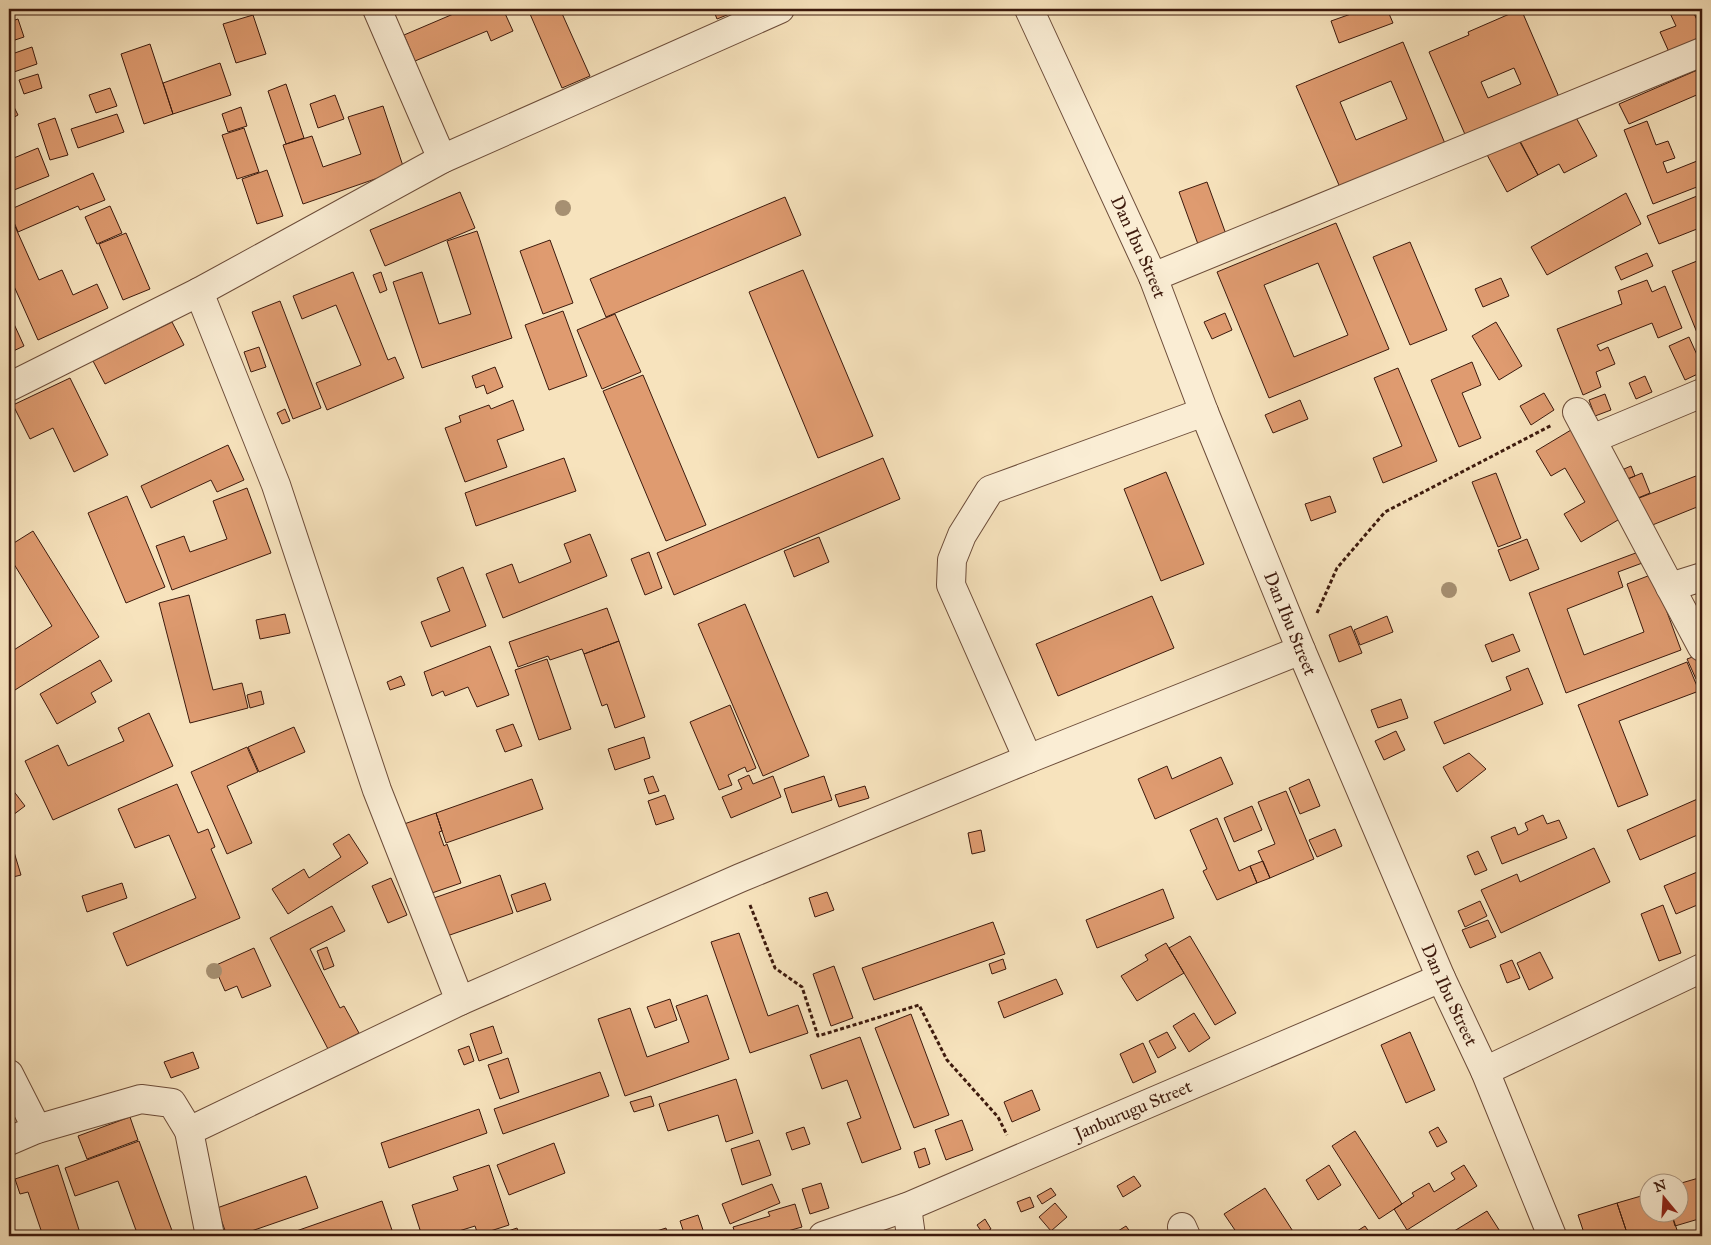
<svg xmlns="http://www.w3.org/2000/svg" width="1711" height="1245" font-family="'IM FELL Great Primer',serif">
<rect width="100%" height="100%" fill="#f7e3bd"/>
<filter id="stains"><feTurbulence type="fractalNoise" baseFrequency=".004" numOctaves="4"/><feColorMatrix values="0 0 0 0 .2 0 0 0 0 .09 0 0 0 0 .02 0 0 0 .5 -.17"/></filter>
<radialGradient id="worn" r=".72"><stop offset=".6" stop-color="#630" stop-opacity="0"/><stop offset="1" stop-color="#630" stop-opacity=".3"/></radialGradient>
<path fill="#df9b70" stroke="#3d1a0d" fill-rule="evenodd" d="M465,9H503L513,31L491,41L487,31L415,61L404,35Z
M542,9H560L590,76L562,88L530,14Z
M713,9H731L732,13L717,19Z
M1365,9H1387L1393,23L1339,43L1331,21Z
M1521,9L1559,97L1467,139L1429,52L1469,35L1468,32ZM1514,68L1521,84L1488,98L1481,82Z
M1668,9H1692L1702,31V38L1669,52L1660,32L1676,26Z
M253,15L266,54L236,63L223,24Z
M18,19L24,37L9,42V22Z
M1403,42L1446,146L1342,192L1296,86ZM1391,81L1407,119L1356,140L1340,102Z
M150,44L173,114L144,124L121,54Z
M32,47L37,64L11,73L9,55Z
M220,63L231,95L173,114L163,83Z
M1702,68V101L1699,94L1629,124L1619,104Z
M38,74L42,88L24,94L19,80Z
M286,84L304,138L286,144L268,91Z
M110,88L117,106L96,113L89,95Z
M335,95L344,119L318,128L310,104Z
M9,97L18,115L9,120Z
M383,106L404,169L303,204L283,145L312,136L323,167L361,154L348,117Z
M241,107L247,126L228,132L222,114Z
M1573,112L1597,156L1564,173L1559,164L1538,175L1520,141Z
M117,114L124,132L78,148L71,129Z
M55,118L68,155L50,160L38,124Z
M1647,121L1656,145L1668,141L1675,158L1663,162L1667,173L1702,159V185L1653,204L1624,130Z
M244,128L259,172L237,179L222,135Z
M1516,135L1538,175L1507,192L1485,151Z
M38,148L49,176L9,192V160Z
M267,170L283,216L257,224L242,179Z
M93,173L105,200L80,210L78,206L18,232L9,210Z
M1207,182L1227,237L1199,247L1179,192Z
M460,192L475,228L385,266L370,230Z
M1626,193L1641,224L1547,275L1531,247Z
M1702,194V227L1659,244L1647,216Z
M785,197L801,235L606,317L590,279Z
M110,206L122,233L97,244L85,217Z
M9,213L39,280L62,270L73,295L97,284L108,308L38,340L9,275Z
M1336,223L1389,349L1269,398L1217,272ZM1318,263L1348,335L1294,357L1264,285Z
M477,231L512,338L422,368L393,282L422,272L439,324L471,314L447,241Z
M126,233L150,289L123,300L99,244Z
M550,240L573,303L543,314L520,251Z
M1410,242L1447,330L1410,345L1373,257Z
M1647,253L1653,266L1621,280L1615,267Z
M1702,259V345L1672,271Z
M803,270L873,436L818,458L749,292Z
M353,272L388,360L395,357L404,378L327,410L316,383L361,365L336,305L302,319L293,296Z
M381,272L387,290L380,293L373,275Z
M1501,278L1509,296L1483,307L1475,289Z
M1647,280L1652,292L1665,286L1682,328L1658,338L1652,323L1597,345L1600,351L1608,347L1615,364L1596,372L1601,387L1583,395L1557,329L1622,304L1618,291Z
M280,301L321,408L293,419L252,312Z
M563,311L587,376L549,390L525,325Z
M9,313L24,346L9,353Z
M1225,313L1232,330L1212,339L1204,322Z
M615,314L641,372L602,389L577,330Z
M172,322L184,345L105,384L93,361Z
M1496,322L1522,366L1499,380L1472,336Z
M1689,337L1702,366V372L1685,380L1669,346Z
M259,347L266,367L251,372L244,352Z
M1472,362L1481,385L1462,393L1481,438L1459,447L1431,380Z
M495,367L503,387L487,394L484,385L476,388L472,376Z
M1398,368L1437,461L1383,483L1373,458L1402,446L1374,378Z
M643,375L706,525L666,541L603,391Z
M1645,376L1652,392L1636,399L1629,383Z
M70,378L108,455L74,472L53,428L30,439L13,405Z
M1544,393L1554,410L1531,425L1520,406Z
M1605,394L1611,410L1595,416L1589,400Z
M513,400L524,430L497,440L507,467L465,482L445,428L461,422L459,416L489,405L491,409Z
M1300,400L1308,419L1273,433L1265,415Z
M285,409L290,421L282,424L277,413Z
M1571,430L1623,517L1581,542L1564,514L1585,502L1565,468L1551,476L1536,451Z
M228,445L244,480L217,492L211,480L151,508L141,486Z
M564,458L576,491L476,526L465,493Z
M883,458L900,499L674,595L657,553Z
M1631,466L1635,476L1628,479L1624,469Z
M1166,472L1204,564L1161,581L1124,489Z
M1496,473L1521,538L1498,547L1472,482Z
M1642,473L1650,493L1633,500L1625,480Z
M1701,474L1702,505L1645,528L1634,500Z
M247,488L271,553L172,590L156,546L184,536L190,552L227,539L213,501Z
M127,496L165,587L126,603L88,513Z
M1330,496L1336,512L1311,521L1305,504Z
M33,531L99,637L15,690L9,680V653L52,626L9,556V546Z
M590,534L607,576L503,618L486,574L512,564L519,583L571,562L564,544Z
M819,537L829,562L794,577L784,551Z
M1527,539L1539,569L1510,581L1498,550Z
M1641,551L1645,562L1618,572L1623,587L1567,609L1584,655L1644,632L1627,584L1653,574L1681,650L1566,693L1529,593Z
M649,552L662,588L645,595L631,559Z
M463,567L486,626L431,647L421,622L450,611L437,578Z
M189,595L213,690L242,683L248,708L190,723L159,603Z
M1152,596L1174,648L1058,696L1036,644Z
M745,604L809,756L763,776L698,624Z
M607,608L619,641L584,654L582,649L550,660L548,656L518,667L509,642Z
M285,614L290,633L260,639L256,620Z
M1387,616L1393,632L1360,645L1354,630Z
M1351,626L1362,653L1339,662L1329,635Z
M1513,634L1520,651L1492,662L1485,645Z
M619,641L645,717L615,728L607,704L602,706L584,654Z
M490,646L509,695L477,707L468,687L445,696L443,691L432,696L424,672Z
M1698,655L1702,664V676L1696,679L1687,659Z
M547,659L571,729L539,740L515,670Z
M100,660L112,681L91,693L96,702L57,724L40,694Z
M1687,662L1699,691L1619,721L1648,795L1618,807L1578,705Z
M1528,668L1543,704L1444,744L1434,722L1511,690L1506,677Z
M401,676L405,685L390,690L387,682Z
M261,691L264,704L250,708L247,695Z
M1401,699L1408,718L1378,728L1371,710Z
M730,705L756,768L747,772L745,767L728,775L732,785L719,790L690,722Z
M149,713L173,766L53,820L25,761L58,745L68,766L124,741L118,728Z
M513,724L522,746L505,752L496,730Z
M294,727L305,752L259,772L248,747Z
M1396,731L1405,750L1384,760L1375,741Z
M644,737L650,758L615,770L608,749Z
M247,747L258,772L227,786L252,843L227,854L191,772Z
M1469,753L1486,769L1457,792L1443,767Z
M1221,757L1233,784L1155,819L1138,779L1167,766L1172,779Z
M749,775L753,784L773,776L781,797L731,818L722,797L742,789L738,780Z
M653,776L659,791L649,794L644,779Z
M824,776L832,800L792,813L784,789Z
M532,779L543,809L446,843L436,813Z
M1309,779L1320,806L1300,814L1289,788Z
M177,784L198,833L208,829L215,847L211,849L240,918L127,966L113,933L196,898L169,835L135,848L118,809Z
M9,785L25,806L9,818Z
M865,786L869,798L839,807L835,795Z
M1286,791L1314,859L1270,878L1258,851L1275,844L1258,802Z
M665,795L674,819L656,825L648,801Z
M1702,797V833L1640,860L1627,830Z
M1252,806L1262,830L1234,842L1224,818Z
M436,813L442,831L439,832L444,846L447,844L461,883L429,894L404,824Z
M1543,815L1547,824L1559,820L1567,838L1502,864L1491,837L1515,827L1518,835L1528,830L1525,823Z
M1217,818L1239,871L1250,866L1257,883L1217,900L1203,871L1207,869L1190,830Z
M1335,829L1342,846L1317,857L1309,840Z
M981,830L985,851L972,854L968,833Z
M349,834L368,863L288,914L272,889L304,869L309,878L341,857L333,844Z
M1594,848L1610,882L1501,933L1481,890L1517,874L1520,882Z
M1478,851L1487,870L1475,875L1467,856Z
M14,852L21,875L9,878V853Z
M1263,861L1270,878L1257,883L1250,866Z
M1702,870V903L1676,914L1664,886Z
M500,875L513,913L447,936L434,898Z
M391,878L407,915L388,923L372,886Z
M122,883L127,898L87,912L82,896Z
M545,883L551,900L517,912L511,895Z
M1163,889L1174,918L1097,948L1086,920Z
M827,892L834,910L815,917L809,898Z
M1480,901L1487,916L1465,927L1458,911Z
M1663,905L1681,953L1659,961L1641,914Z
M332,906L345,931L310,949L340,1008L344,1006L359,1033L328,1049L270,938Z
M1488,920L1496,937L1470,948L1462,930Z
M993,922L1005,954L874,1000L862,968Z
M739,933L768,1016L798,1005L808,1033L750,1053L711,942Z
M1190,936L1236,1013L1215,1025L1169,948Z
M1166,943L1184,973L1137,1001L1121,976L1148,960L1145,955Z
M327,947L334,966L324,970L317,951Z
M254,948L271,986L242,998L237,986L225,991L214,966Z
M1540,952L1553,978L1529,990L1517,963Z
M1003,959L1006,969L992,974L989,964Z
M1512,960L1520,978L1507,983L1500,965Z
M834,966L853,1018L831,1026L813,974Z
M1056,979L1063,994L1004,1018L998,1002Z
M707,995L729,1059L625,1096L598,1019L630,1008L647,1057L689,1042L676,1006Z
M670,999L677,1020L655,1028L647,1007Z
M1194,1013L1210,1038L1189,1052L1173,1026Z
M911,1014L949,1115L914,1128L875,1028Z
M493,1026L502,1053L479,1061L470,1034Z
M1167,1032L1176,1048L1158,1058L1149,1041Z
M1410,1032L1435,1090L1406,1103L1381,1045Z
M860,1037L901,1149L862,1163L847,1123L861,1118L847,1080L822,1089L810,1055Z
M1143,1043L1156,1072L1133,1083L1120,1054Z
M469,1046L474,1061L464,1065L458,1050Z
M193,1052L199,1068L171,1078L164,1062Z
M508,1058L519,1092L500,1099L488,1065Z
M600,1072L609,1096L503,1134L494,1109Z
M736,1079L753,1133L726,1142L718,1115L668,1131L659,1104Z
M1032,1090L1040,1110L1012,1122L1004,1102Z
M651,1096L654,1106L634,1112L630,1102Z
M479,1109L487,1133L389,1168L381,1143Z
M130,1117L138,1140L87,1159L78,1136Z
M962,1120L973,1150L946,1160L935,1130Z
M804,1127L810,1144L792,1150L786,1133Z
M1438,1127L1447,1142L1437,1147L1429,1132Z
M1355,1131L1402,1204L1379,1219L1332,1146Z
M759,1140L771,1175L742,1185L731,1149Z
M139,1141L174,1236H128L137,1233L118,1181L75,1196L65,1168Z
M554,1143L565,1173L509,1195L497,1165Z
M925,1148L930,1164L919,1168L914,1152Z
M58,1165L81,1236H43L28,1192L20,1194L15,1179Z
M489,1165L509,1225L478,1235L475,1226L443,1236H422L412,1205L458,1190L453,1177Z
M1329,1165L1341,1185L1318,1200L1306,1180Z
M1464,1165L1477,1186L1407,1230L1394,1209L1414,1196L1412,1193L1429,1183L1434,1192L1455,1179L1451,1173Z
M306,1176L318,1208L237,1236H227L217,1208Z
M1134,1176L1141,1186L1123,1197L1117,1186Z
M1702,1177V1218L1675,1226L1671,1212H1678V1184Z
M821,1183L829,1208L810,1214L802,1189Z
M772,1184L780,1203L730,1224L722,1204Z
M1051,1188L1056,1195L1042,1204L1037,1196Z
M1265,1188L1296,1236H1239L1224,1214Z
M1648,1194V1212H1671L1679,1236H1628L1617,1203Z
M1030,1197L1034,1207L1021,1212L1017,1202Z
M382,1201L394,1236H282Z
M1055,1203L1067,1217L1051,1231L1039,1217Z
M1617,1203L1628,1236H1585L1578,1215Z
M795,1204L802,1227L770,1236H736L733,1227L770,1216L768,1212Z
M1487,1211L1503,1236H1446Z
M698,1215L705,1236H685L680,1221Z
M985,1219L991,1229L983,1234L977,1225Z
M1126,1226L1133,1236H1110Z
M1365,1226L1372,1236H1352L1351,1235Z
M517,1228L520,1236H493Z
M666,1228L668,1236H644V1235Z"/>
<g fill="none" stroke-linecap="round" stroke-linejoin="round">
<defs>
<g id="minor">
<path d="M377,9L442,159"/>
<path id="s1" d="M1029,9L1153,277L1204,412L1301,650L1441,978L1485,1071L1552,1236"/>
<path d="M1153,277L1702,52"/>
<path d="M199,292L276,485L377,790L460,1001L189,1131L210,1236"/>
<path d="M9,387L199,292L442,159L780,9"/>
<path d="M1577,412L1702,647"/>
<path d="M1592,439L1702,393"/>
<path d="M1670,587L1702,577"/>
<path d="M1028,759L951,585L952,560L962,535L990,490L1204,412"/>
<path d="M460,1001L740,878L1028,759L1301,650"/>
<path d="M1485,1071L1702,968"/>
<path d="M9,1074L37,1129"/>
<path d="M9,1141L37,1129L141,1099L172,1103L189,1131"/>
<path d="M907,1207L911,1236"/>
<path d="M1182,1227L1186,1236"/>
<path id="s2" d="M823,1236L907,1207L1441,978"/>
</g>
</defs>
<use href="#minor" stroke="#6c4c39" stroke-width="30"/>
<path stroke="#3d1a0d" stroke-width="3" stroke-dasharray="4 2.5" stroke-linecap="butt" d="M1317,613L1337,568L1385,512L1552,425
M750,905L775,968L802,987L818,1036L919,1005L947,1060L998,1117L1007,1135"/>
<use href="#minor" stroke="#faedd4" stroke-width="28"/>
</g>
<g fill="#a69072">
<circle cx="563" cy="208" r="8"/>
<circle cx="1449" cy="590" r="8"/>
<circle cx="214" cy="971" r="8"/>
</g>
<g text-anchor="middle" stroke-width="4" stroke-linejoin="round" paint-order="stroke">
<g font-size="18" fill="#3d1a0d" stroke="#faedd4">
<text dy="6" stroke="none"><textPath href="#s1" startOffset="262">Dan Ibu Street</textPath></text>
<text dy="6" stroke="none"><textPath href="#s1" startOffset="668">Dan Ibu Street</textPath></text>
<text dy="6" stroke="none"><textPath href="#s1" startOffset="1072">Dan Ibu Street</textPath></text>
<text dy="6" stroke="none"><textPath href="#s2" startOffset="335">Janburugu Street</textPath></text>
</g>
</g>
<rect width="1711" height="1245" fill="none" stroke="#f7e3bd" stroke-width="30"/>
<rect x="10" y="10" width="1691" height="1225" fill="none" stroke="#3d1a0d" stroke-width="2.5"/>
<rect x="15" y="15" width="1681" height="1215" fill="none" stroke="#3d1a0d"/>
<g transform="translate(1664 1198) rotate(342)"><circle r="24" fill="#faedd4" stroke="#ae9984"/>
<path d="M0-4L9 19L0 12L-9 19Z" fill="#8f2418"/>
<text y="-8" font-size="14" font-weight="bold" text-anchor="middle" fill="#3d1a0d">N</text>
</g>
<rect width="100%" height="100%" filter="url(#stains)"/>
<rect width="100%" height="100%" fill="url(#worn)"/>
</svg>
